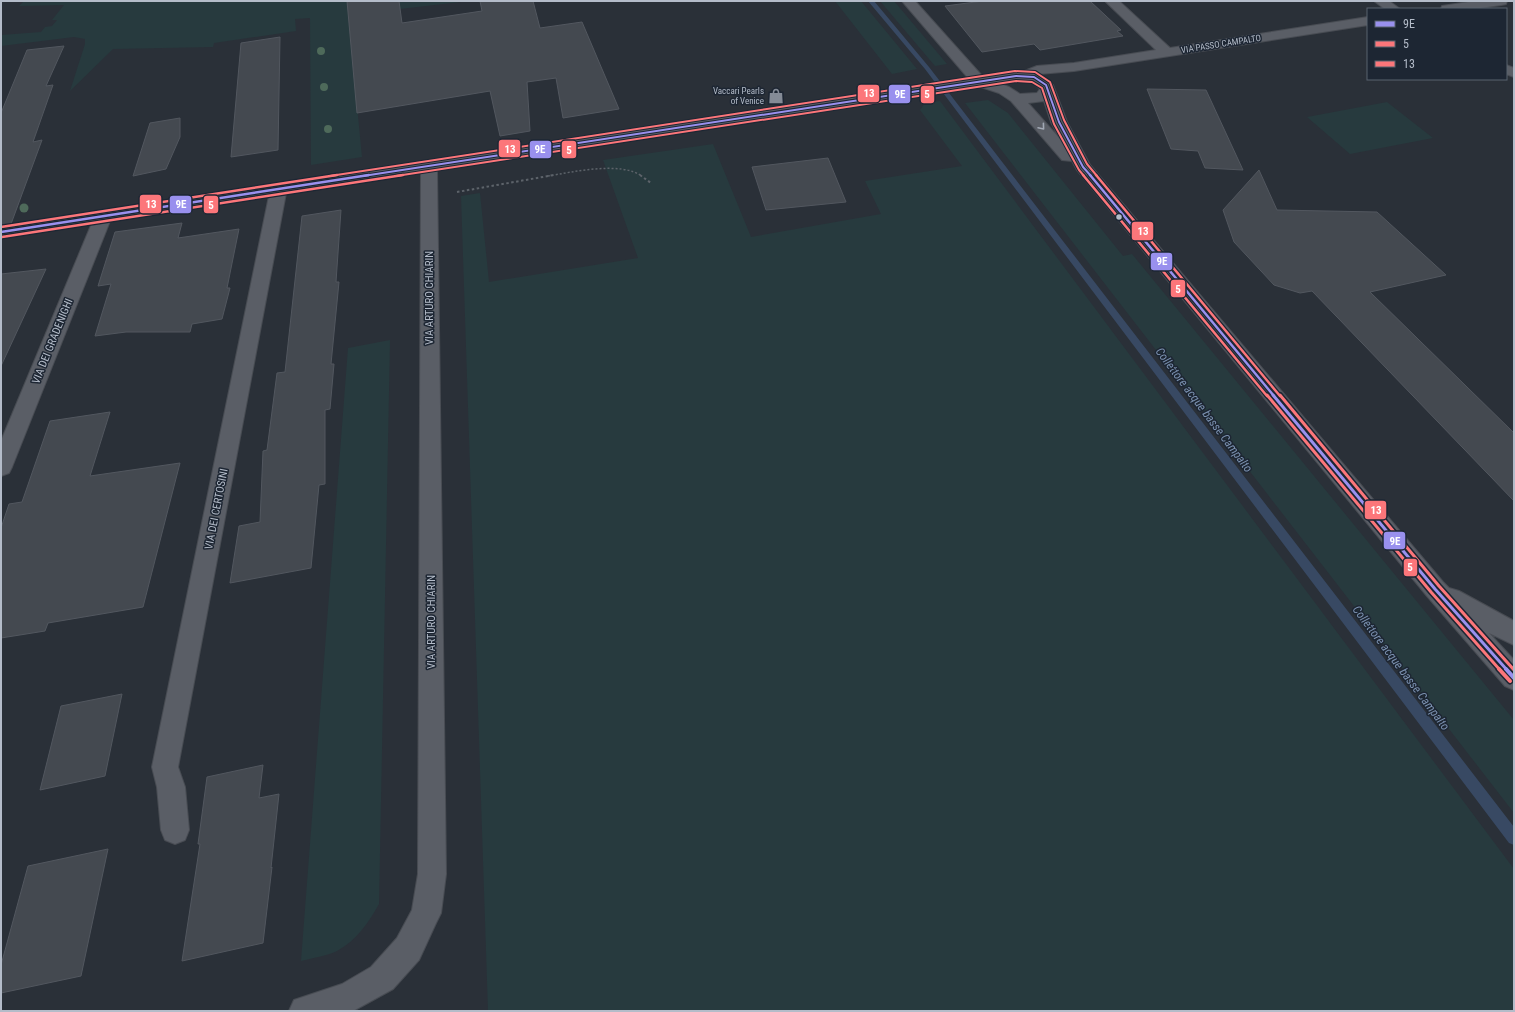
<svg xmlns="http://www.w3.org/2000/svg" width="1515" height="1012" font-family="'Roboto Condensed',sans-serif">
<rect width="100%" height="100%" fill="#2a3038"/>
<path fill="#273a3e" d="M24,1H358L348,2V13L362,157L311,165L310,18L295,19L296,31L214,43L213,47L113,49L70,91L85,44V39L74,37L1,46V35L41,32L45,27L52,26L57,20H52L64,5L19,6Z
M399,1H469L400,9Z
M835,1H861L917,69L892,74Z
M880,1H894L947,64L935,66Z
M988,100L1008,113L1123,256L1132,254L1514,720V813L965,103Z
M940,101L1514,869V1011H488L461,196L480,193L489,282L638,258L603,160L713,144L751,237L881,214L865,181L962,166L920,110L925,103Z
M1387,102L1433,138L1350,154L1307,117Z
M390,340L379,904C369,922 356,941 337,951C327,956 312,958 301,961L348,348Z"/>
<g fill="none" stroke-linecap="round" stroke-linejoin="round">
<path fill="#384963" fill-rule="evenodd" d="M868,1H874L929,67L1514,827V845L1509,843L925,69Z"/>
</g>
<path fill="#444950" stroke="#52575f" d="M347,1H399L402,23L482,11L480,1H533L540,28L582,22L619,109L563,118L556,78L527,82L530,131L500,136L490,91L357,113Z
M983,1H1090L1121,30L1117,31L1123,36L1040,50L1034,44L982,52L945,6Z
M280,37L278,150L231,157L241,43Z
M64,46L46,86L53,85L33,142L42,140L11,224L1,225V113L27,50Z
M1147,89L1206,90L1243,170L1205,168L1198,151L1171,149Z
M180,118V137L166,169L133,176L150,123Z
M828,158L846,202L766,210L752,167Z
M1259,170L1277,210L1377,212L1446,275L1370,292L1514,433V501L1312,291L1300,293L1274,285L1234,242L1223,210Z
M341,210L336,282H339L331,364H334L330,409L325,410V484L319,485L311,568L230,583L239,526L260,522L263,451L267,450L277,373L285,372L302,216Z
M182,223L178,238L239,229L227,288H230L222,319L192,324L190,332H126L95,336L111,284L98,286L115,232Z
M46,269L1,366V274Z
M110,412L90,476L180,463L143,607L48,623L45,631L1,638V528L9,504L22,502L50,421Z
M122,694L105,776L40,790L61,706Z
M263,765L259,798L279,794L271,868L272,867L263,943L182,961L200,844H198L207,777Z
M108,849L81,976L1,993V965L28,866Z"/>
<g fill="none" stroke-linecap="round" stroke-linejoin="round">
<defs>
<path id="street" d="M902,1H915L983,77L1022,72L1037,66L1074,63L1156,50L1105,1H1119L1170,48L1368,17V25L1074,71L1039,74L1053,85L1067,122L1090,165L1443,582L1449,588L1459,591L1514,621V645L1489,633L1514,660V690L1505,686L1427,596L1077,170L1072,161L1062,160L1011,101L999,93L978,86L437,170L446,874L441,913L436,923L419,960L393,989L353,1011H289L294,1000L342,984L371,967L397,938L412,910L418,874L421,172L286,193L178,767L185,787L189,830L185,840L175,844L165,840L161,830L157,787L152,767L269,196L110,221L12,467L9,473L1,476V441L92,223L1,237V227L969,79ZM1016,80L1031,81L1040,89L1037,93L1020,94L1009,87L998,83ZM1044,101L1051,122L1060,139L1028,103Z
M1374,1H1389L1400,9H1385Z
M1475,1H1507L1506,4L1501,5L1473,9H1441L1442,6Z
M1506,65L1514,68V77L1506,74Z"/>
</defs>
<use href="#street" stroke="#484c53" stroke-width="2"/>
<path stroke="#5d636a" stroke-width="1.5" stroke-dasharray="2 2" stroke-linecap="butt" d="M548,176C573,172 620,161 642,176"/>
<path stroke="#5d636a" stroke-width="2" stroke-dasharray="2.5 2.5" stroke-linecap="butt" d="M640,175L651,183
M457,192L554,175"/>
<use href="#street" fill="#5a5e66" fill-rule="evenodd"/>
<defs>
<path id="bus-1-far3" d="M363,176L1016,76L1034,77L1046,85L1059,122L1083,167L1091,176"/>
<path id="bus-1-far2" d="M1090,175L1274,396
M1,232L369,175"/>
<path id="bus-1-far1" d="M1273,395L1435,589L1507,670"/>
<path id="bus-1" d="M1506,669L1514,678"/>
<path id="bus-2-far3" d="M396,176L1016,81L1032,82L1042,88L1054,124L1079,170L1084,176"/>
<path id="bus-2-far2" d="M1083,175L1267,396
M2,237L403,175"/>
<path id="bus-2-far1" d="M1267,395L1431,592L1500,670"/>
<path id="bus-2" d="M1499,669L1510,681"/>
<path id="bus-3-far2" d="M330,176L1015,71L1035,72L1050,82L1064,120L1087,164L1097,176"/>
<path id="bus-3-far1" d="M1096,175L1280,396
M1,227L337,175"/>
<path id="bus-3" d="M1280,395L1439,586L1514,670"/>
</defs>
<use href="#bus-1-far3" stroke="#1d2633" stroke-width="4"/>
<use href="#bus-1-far2" stroke="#1d2633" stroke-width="5"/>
<use href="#bus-1-far1" stroke="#1d2633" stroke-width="6"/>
<use href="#bus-1" stroke="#1d2633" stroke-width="7"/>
<use href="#bus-2-far3" stroke="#1d2633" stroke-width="4"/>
<use href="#bus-2-far2" stroke="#1d2633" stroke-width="5"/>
<use href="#bus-2-far1" stroke="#1d2633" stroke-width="6"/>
<use href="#bus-2" stroke="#1d2633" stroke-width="7"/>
<use href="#bus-3-far2" stroke="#1d2633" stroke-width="4"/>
<use href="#bus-3-far1" stroke="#1d2633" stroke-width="5"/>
<use href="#bus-3" stroke="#1d2633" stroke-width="6"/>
<use href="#bus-1-far3" stroke="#9990ee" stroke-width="2"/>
<use href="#bus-1-far2" stroke="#9990ee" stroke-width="2.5"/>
<use href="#bus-1-far1" stroke="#9990ee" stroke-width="3"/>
<use href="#bus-1" stroke="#9990ee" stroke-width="4"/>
<use href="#bus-2-far3" stroke="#fc767a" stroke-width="2"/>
<use href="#bus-2-far2" stroke="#fc767a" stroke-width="2.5"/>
<use href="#bus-2-far1" stroke="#fc767a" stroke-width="3"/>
<use href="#bus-2" stroke="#fc767a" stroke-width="4"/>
<use href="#bus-3-far2" stroke="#fc767a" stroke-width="2"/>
<use href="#bus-3-far1" stroke="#fc767a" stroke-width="2.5"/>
<use href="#bus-3" stroke="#fc767a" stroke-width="3"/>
</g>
<g fill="#4e6a5a">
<circle cx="321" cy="51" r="4"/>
<circle cx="324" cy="87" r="4"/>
<circle cx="328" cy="129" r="4"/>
<circle cx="24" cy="208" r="4.5"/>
</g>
<defs><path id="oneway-chevron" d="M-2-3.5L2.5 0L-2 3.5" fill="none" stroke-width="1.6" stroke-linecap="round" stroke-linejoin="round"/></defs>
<use stroke="#a2a9b5" href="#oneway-chevron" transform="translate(1042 127) rotate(50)"/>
<defs>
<symbol id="shop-bare" viewBox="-9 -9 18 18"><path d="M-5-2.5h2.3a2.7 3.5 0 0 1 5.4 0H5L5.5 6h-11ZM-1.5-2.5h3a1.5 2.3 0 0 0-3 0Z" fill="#848b96" stroke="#1d2633" stroke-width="2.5" paint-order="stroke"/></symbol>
</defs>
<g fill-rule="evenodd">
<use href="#shop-bare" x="765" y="85" width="22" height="22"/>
</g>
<circle fill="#b4bcc9" stroke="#1d2633" stroke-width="1.5" cx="1119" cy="217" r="3.5"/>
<g text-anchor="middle" stroke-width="3" stroke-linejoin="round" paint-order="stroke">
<g font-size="9" fill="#b4bcc9" stroke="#1d2633">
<text transform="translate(1221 44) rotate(-9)" y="3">VIA PASSO CAMPALTO</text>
</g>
<g font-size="9" fill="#b4bcc9" stroke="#1d2633" text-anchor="end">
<text x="764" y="94">Vaccari Pearls<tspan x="764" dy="10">of Venice</tspan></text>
</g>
<g font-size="11" fill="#b4bcc9" stroke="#1d2633">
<text transform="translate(429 298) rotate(-90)" y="4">VIA ARTURO CHIARIN</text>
<text transform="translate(52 341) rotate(-68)" y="4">VIA DEI GRADENIGHI</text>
<text transform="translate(216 509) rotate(-79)" y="4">VIA DEI CERTOSINI</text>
<text transform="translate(431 622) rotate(-90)" y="4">VIA ARTURO CHIARIN</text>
</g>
<g font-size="12" font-style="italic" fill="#7c92b1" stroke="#1d2633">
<text transform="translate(1204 410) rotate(53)" y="4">Collettore acque basse Campalto</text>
<text transform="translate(1401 668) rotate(53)" y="4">Collettore acque basse Campalto</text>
</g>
</g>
<g stroke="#1d2633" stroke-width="1.5">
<rect x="857" y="84" width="23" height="19" rx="4" fill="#fc767a"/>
<rect x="888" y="84" width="23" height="20" rx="4" fill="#9990ee"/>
<rect x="920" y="85" width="15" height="19" rx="4" fill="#fc767a"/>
<rect x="498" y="139" width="23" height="19" rx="4" fill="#fc767a"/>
<rect x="529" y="140" width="23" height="19" rx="4" fill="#9990ee"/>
<rect x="561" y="140" width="16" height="19" rx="4" fill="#fc767a"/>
<rect x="139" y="194" width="23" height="20" rx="4" fill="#fc767a"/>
<rect x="169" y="195" width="23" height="19" rx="4" fill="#9990ee"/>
<rect x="203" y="195" width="16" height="19" rx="4" fill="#fc767a"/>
<rect x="1131" y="221" width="23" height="20" rx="4" fill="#fc767a"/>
<rect x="1150" y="252" width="23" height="19" rx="4" fill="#9990ee"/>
<rect x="1170" y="279" width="16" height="19" rx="4" fill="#fc767a"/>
<rect x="1364" y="500" width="23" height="20" rx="4" fill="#fc767a"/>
<rect x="1383" y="531" width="23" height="19" rx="4" fill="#9990ee"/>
<rect x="1403" y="558" width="15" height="19" rx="4" fill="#fc767a"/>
</g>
<g font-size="11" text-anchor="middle" font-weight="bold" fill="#fff">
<text x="869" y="97">13</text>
<text x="900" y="98">9E</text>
<text x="927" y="98">5</text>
<text x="510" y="153">13</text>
<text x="540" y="153">9E</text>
<text x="569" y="154">5</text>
<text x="151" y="208">13</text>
<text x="181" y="208">9E</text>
<text x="211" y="209">5</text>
<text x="1143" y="235">13</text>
<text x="1162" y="265">9E</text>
<text x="1178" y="293">5</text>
<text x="1376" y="514">13</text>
<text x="1395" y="545">9E</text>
<text x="1410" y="571">5</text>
</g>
<rect width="1515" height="1012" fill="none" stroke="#b4bcc9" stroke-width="4"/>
<rect x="1367" y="8" width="140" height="72" fill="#1d2633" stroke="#59626f"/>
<rect x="1375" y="21" width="20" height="6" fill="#9990ee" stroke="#59626f"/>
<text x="1403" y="28" font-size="12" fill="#b4bcc9">9E</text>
<rect x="1375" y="41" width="20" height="6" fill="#fc767a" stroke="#59626f"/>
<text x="1403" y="48" font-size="12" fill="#b4bcc9">5</text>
<rect x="1375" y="61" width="20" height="6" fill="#fc767a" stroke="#59626f"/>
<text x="1403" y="68" font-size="12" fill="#b4bcc9">13</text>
</svg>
